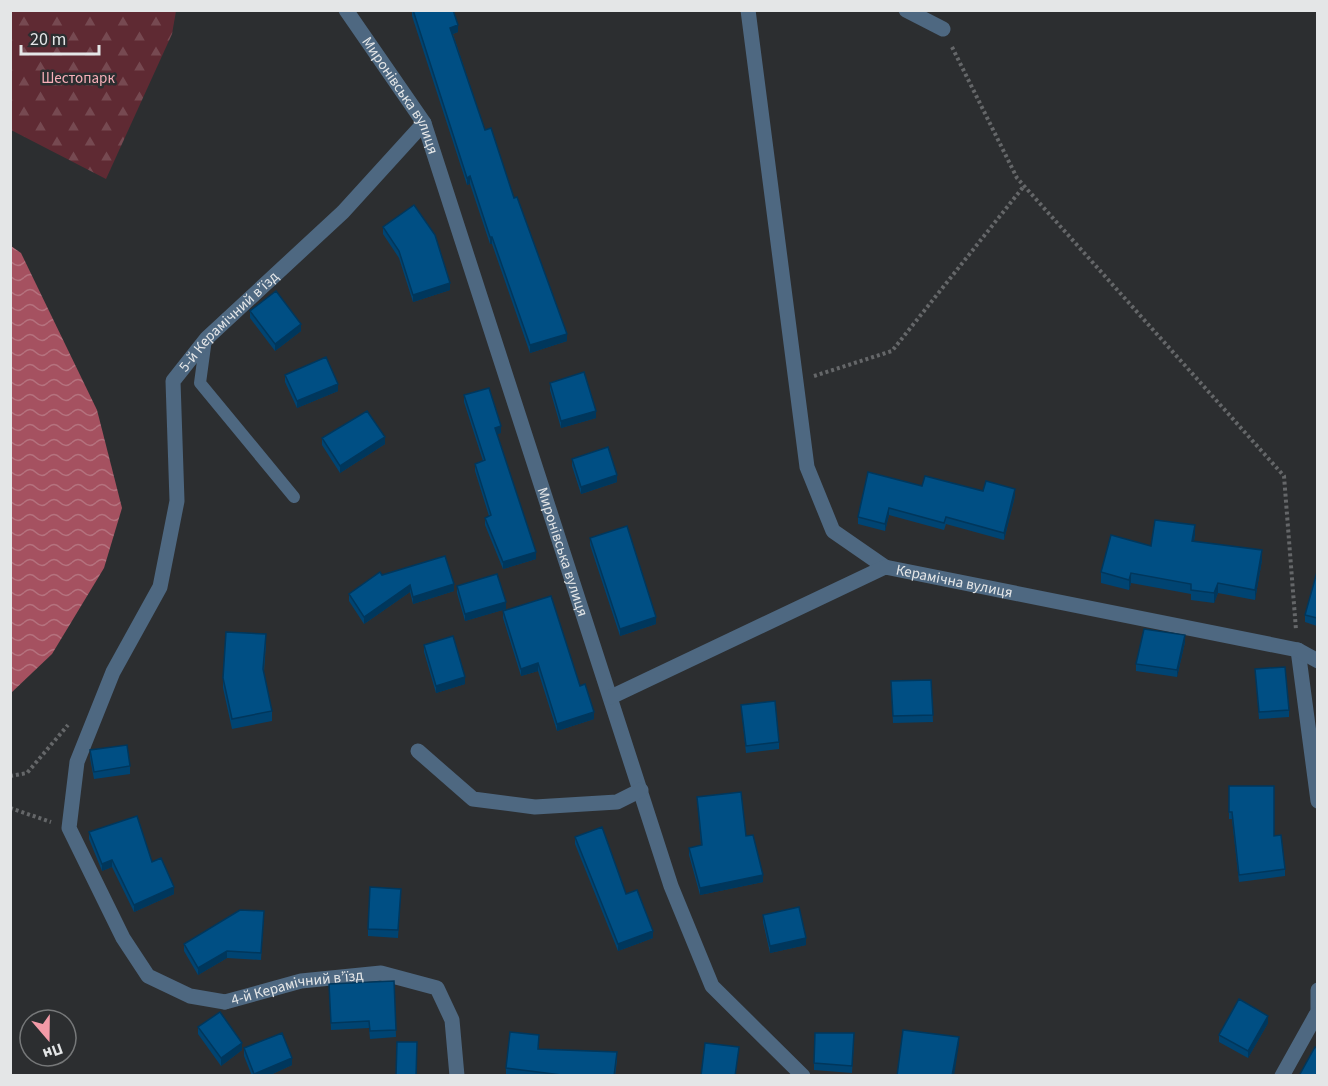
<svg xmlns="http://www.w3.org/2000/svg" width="1328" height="1086" font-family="'Source Sans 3',sans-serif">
<defs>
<pattern id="forest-firs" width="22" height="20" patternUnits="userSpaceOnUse" patternTransform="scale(1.5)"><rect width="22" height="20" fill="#5f2a33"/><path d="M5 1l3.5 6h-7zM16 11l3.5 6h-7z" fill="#764951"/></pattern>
<pattern id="water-waves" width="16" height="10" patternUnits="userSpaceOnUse" patternTransform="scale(1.5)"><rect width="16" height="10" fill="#a55160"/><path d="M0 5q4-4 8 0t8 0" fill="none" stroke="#b5727e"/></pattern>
</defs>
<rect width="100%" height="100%" fill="#2c2e30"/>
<path fill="url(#forest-firs)" d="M10,11H176L172,34L106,179L11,130Z"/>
<path fill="url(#water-waves)" d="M11,246L21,253L97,410L122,508L104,568L52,654L11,693Z"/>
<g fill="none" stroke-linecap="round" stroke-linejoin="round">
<path stroke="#656769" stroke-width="4" stroke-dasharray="3 3" stroke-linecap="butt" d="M952,47L1017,178L1284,476L1296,630
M814,376L892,351L1024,186
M10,776L27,773L68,725
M10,808L51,822"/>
<path stroke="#4e6881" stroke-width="12" d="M206,339L200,383L294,497"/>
<path stroke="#4e6881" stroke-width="15" id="s1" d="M225,1002L301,981L381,973L437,988L452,1020L457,1076"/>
<g stroke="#4e6881" stroke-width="15">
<path id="s2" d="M346,10L424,123L671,886L712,986L803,1076"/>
<path d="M748,10L807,467L833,531L885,567"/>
<path d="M906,10L943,29"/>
<path d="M1298,650L1318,801"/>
<path id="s3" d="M611,697L885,567L1298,650L1318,661"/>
<path d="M418,751L473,799L535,807L617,802L641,790"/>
<path d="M1318,990V1015"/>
<path id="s4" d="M225,1002L190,996L148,976L123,938L69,828L77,762L113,672L160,587L177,501L173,381L207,338L343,212L424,123"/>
<path d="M1282,1076L1316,1015"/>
</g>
</g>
<path fill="#004472" d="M412,10L458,32L453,34L485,130L514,198L567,341L530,353L492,244H490L470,184L467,185L412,16Z
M383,227L450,290L413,302L399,258L383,234Z
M250,311L301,331L275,351L250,318Z
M285,375L338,391L297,408L285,382Z
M550,383L596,418L561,428L550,390Z
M464,395L501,433L497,434L536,559L503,569L485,525V518L489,516L475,471V464L483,461L464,402Z
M322,438L385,444L340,473L322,445Z
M572,459L617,482L581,494L572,466Z
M922,486L983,491L1015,496L1004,540L946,524L944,530L889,515L885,531L858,524V517Z
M1195,535L1194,541L1262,560L1255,600L1218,593L1214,603L1191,600V594L1131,583L1129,590L1101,583V572L1151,546Z
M590,538L656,624L620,636L590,545Z
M1317,572V626L1305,622V615Z
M382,575L454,591L413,604L410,592L364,624L349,601V594Z
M457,586L506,609L465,621L457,593Z
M503,611L580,686L594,719L557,731L538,671L521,676L503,618Z
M1185,642L1177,677L1136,671V664Z
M266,644L264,672L272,711V721L232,729L223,688V678Z
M424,645L465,684L436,693L424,652Z
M1255,669L1289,710V717L1259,719Z
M931,680L933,722L893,723L891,681Z
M741,705L779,742V749L746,753Z
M90,750L130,766V774L94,779L90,758Z
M1229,786L1274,836L1285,869V876L1239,882L1232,819H1229Z
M697,797L746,836L763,882L700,895L689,855V848L701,845Z
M89,832L152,862L174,894L134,912L112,867L102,871L89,839Z
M575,837L626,894L653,938L618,951L575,844Z
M401,889L398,938L368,936V929Z
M264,911L261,960L227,958L198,975L184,951V944Z
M763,915L806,945L770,953L763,922Z
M394,981L396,1037L370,1039L369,1028L331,1030L329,984Z
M1268,1023L1248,1058L1219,1042V1035Z
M198,1027L242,1050L221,1066L198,1034Z
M854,1040L852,1073L814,1070V1063Z
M539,1042V1049L617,1060L615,1076H506V1068Z
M244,1048L292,1065L268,1076H252L244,1056Z"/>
<path fill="#00375c" d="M458,25V32L450,35V28Z
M470,176V184L467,185V178Z
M490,237H492V244H490Z
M450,283V290L413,302V295Z
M301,324V331L275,351V344Z
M567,334V341L530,353V345Z
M338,384V391L297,408V401Z
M596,411V418L561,428V421Z
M501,426V433L495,435V428Z
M385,437V444L340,473V466Z
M617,475V482L581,494V487Z
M1015,489V496L1004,540V533Z
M889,508V515L885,531V524Z
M1195,525V535L1192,551V541Z
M1262,550V560L1255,600V590Z
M536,552V559L503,569V562Z
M1131,573V583L1129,590V580Z
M1218,583V593L1214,603V593Z
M454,584V591L413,604V597Z
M410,585V592L364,624V617Z
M506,602V609L465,621V614Z
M656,617V624L620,636V629Z
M1185,635V642L1177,677V670Z
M538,663V671L521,676V669Z
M465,677V684L436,693V686Z
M594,712V719L557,731V724Z
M112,860V867L102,871V864Z
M763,875V882L700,895V888Z
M174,887V894L134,912V905Z
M653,931V938L618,951V944Z
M806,938V945L770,953V946Z
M227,951V958L198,975V968Z
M1268,1016V1023L1248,1058V1051Z
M959,1037V1044L954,1076H952Z
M242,1043V1050L221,1066V1058Z
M292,1058V1065L268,1076H254V1074Z"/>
<path fill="#004f84" stroke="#00375c" stroke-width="1.5" d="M413,10H453L458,25L450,28L485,130L491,128L514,198L517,197L567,334L530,345L492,237H490L470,176L467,178Z
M414,205L435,235L450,283L413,295L399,251L383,227Z
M276,291L301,324L275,344L250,311Z
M326,357L338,384L297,401L285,375Z
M584,372L596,411L561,421L550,383Z
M489,388L501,426L495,428L536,552L503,562L485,518L491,515L475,464L485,460L464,395Z
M367,411L385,437L340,466L322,438Z
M608,447L617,475L581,487L572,459Z
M868,472L922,486L925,476L983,491L986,481L1015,489L1004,533L946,517L944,523L889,508L885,524L858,517Z
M1155,520L1195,525L1192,541L1262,550L1255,590L1218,583L1214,593L1191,590V584L1131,573L1129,580L1101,572L1111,535L1151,546Z
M627,526L656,617L620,629L590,538Z
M445,556L454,584L413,597L410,585L364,617L349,594L380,572L382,575Z
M1317,572V618L1305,615Z
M497,574L506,602L465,614L457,586Z
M551,596L580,686L585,684L594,712L557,724L538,663L521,669L503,611Z
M1144,629L1185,635L1177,670L1136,664Z
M226,632L266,634L263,669L272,711L232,719L223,678Z
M453,636L465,677L436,686L424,645Z
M1285,667L1289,710L1259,712L1255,669Z
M931,680L933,715L893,716L891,681Z
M775,701L779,742L746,746L741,705Z
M127,745L130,766L94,772L90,750Z
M1229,786H1274V836L1281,835L1285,869L1239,875L1232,812H1229Z
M741,792L746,836L753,835L763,875L700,888L689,848L702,845L697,797Z
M137,816L152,862L161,858L174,887L134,905L112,860L102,864L89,832Z
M602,827L626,894L637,890L653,931L618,944L575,837Z
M370,887L401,889L398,930L368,929Z
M799,907L806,938L770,946L763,915Z
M240,910L264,911L261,953L227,951L198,968L184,944Z
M394,981L396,1030L370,1031L369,1021L331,1023L329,984Z
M1239,999L1268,1016L1248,1051L1219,1035Z
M220,1012L242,1043L221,1058L198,1027Z
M903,1030L959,1037L952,1076H897Z
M510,1032L539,1035L538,1049L617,1052L614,1076H561V1075L506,1068Z
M282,1033L292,1058L254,1074L244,1048Z
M815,1033H854L852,1066L814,1063Z
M397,1042H417L416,1076H396Z
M705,1043L739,1047L735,1076H701Z
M1315,1047L1317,1048V1076H1299Z"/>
<g text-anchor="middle" stroke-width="5" stroke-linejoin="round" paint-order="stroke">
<g font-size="15" fill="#f8b0b9" stroke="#2c2e30">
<text x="78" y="83">Шестопарк</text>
</g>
<g font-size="15" fill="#e4e6e7" stroke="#2c2e30">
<text dy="5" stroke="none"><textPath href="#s2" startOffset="102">Миронівська вулиця</textPath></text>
<text dy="5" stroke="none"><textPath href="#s4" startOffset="800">5-й Керамічний в’їзд</textPath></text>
<text dy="5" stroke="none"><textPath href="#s2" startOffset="588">Миронівська вулиця</textPath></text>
<text dy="5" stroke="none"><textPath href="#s3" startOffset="374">Керамічна вулиця</textPath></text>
<text dy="5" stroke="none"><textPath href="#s1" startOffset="74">4-й Керамічний в’їзд</textPath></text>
</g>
</g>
<rect width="1328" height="1086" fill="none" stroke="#e4e6e7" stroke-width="24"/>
<g transform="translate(48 1038) rotate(160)"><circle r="28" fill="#2c2e30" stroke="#767879" stroke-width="1.5"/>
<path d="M0-4.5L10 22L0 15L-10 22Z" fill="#f39aa7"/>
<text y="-9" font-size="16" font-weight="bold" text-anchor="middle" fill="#e4e6e7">Пн</text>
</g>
<path d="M21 45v9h78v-9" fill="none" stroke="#e4e6e7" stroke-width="3"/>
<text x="30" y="45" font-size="18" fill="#e4e6e7" stroke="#2c2e30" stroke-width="4.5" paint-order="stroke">20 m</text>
</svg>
